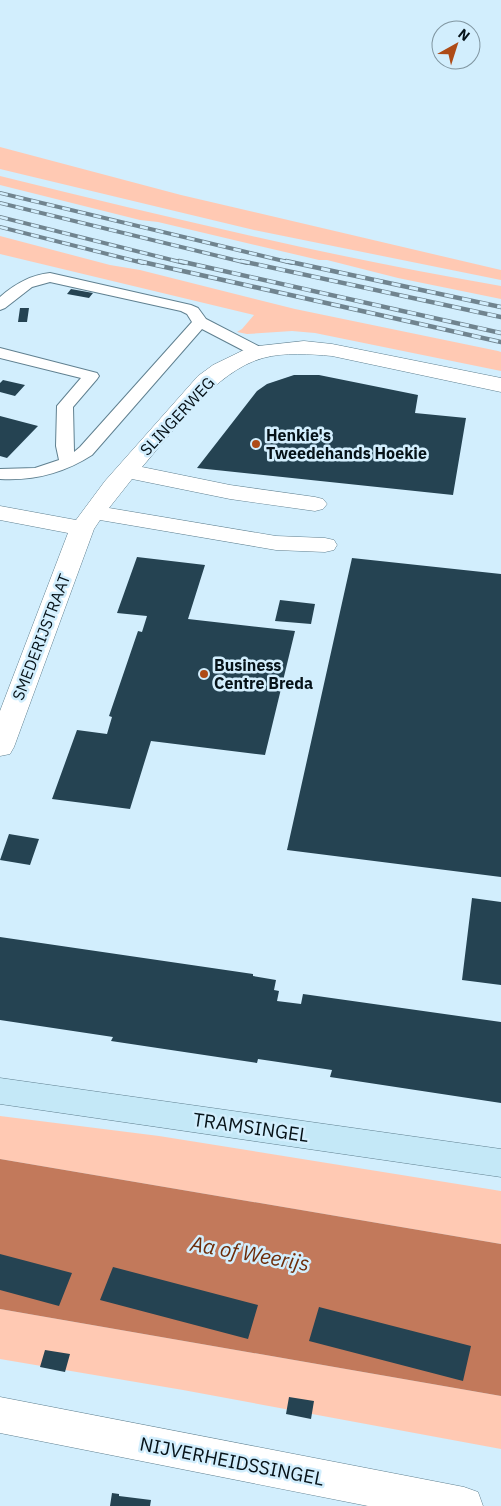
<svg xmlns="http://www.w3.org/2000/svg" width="501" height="1506" font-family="'IBM Plex Sans',sans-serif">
<rect width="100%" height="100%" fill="#d2eefd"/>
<path fill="#ffc9b3" d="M0,147L181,195L501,270V280L254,230L0,169Z
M0,176C166,217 332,257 501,286V299L398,278L327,260H319L158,222L140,220L0,185Z
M0,236L110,265L140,270L295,309L498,351L501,352V371L315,333L292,331L247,334L237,332L242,329L254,315L0,254Z
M0,1116L159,1136L501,1191V1244L0,1159Z
M0,1309L501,1396V1449L183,1390L0,1359Z"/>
<path fill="#c2795b" d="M0,1159L501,1244V1396L0,1309Z"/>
<path fill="#254352" d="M71,289L93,293L89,298L67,294Z
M20,308H29L27,322H18Z
M294,375H319L418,395L415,413L466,418L453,495L197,468L257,391L267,384Z
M3,380L25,385L15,396L0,392V383Z
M0,416L38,426L7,458L0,456Z
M137,557L205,565L188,619L295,631L265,755L151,741L130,809L52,799L77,730L107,734L112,717L109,716L138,631L142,632L147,616L117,613Z
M352,558L501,574V877L287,850Z
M280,600L315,604L311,624L275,621Z
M9,834L39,839L30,865L0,860Z
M472,898L501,902V985L462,980Z
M0,937L253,974V976L276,980L274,990L279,991L277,1001L301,1004L303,994L501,1022V1103L330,1077L332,1070L258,1059L257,1063L111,1041L113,1037L0,1020Z
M0,1254L72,1273L59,1306L0,1290Z
M113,1267L258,1305L248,1339L100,1300Z
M319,1307L471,1346L463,1381L309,1341Z
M45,1350L70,1354L65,1372L40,1367Z
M289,1397L314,1401L311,1419L286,1414Z
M112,1493L119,1494V1496L151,1500L150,1506H110Z"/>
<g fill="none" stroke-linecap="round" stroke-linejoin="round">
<defs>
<path id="lane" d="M50,273L191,305L198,308L206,319L264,349L266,352L264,355H252L202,329L92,455C64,473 34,481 0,479V469L35,468L59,460L56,446L57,406L81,378L0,358V348L97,373L99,376L97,379L73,407L74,452L80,447L192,322L187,314L181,311L50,282L32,287L5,308L0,310V297C15,284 30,275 50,273Z"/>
<path id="street" d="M304,341L332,344L501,378V392L332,356C310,354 285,352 263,358C215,371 174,431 142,467L230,485L315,497L323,499L327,504L323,509L315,511L230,499L132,479L109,508L276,536L325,538L334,540L337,545L334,550L325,552L276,550L100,520L94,529L14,747L10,754L0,756V711L68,533L0,520V506L76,520L105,481L198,376L213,365L250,347Z
M0,1397L464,1487L478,1492L483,1506H368L0,1433Z"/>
<path id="secondary" d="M0,1078L501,1149V1177L0,1104Z"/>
</defs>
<use href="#lane" stroke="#608090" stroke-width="2"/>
<use href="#street" stroke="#608090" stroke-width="1"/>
<use href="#secondary" stroke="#608090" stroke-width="1"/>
<use href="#lane" fill="#fff" fill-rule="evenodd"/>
<use href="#street" fill="#fff" fill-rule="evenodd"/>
<use href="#secondary" fill="#c4e8f7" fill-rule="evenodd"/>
<defs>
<path id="rail-far1" d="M0,193L292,263
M0,203L247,263
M0,217L184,263
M0,227L143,263"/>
<path id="rail" d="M138,261L501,342
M179,261L501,333
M241,261L501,317
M286,261L501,307"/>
</defs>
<use href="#rail-far1" stroke="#70848f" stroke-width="4"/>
<use href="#rail" stroke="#70848f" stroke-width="4.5"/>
<use href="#rail-far1" stroke="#d2eefd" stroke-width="2.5" stroke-dasharray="8" stroke-linecap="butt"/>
<use href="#rail" stroke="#d2eefd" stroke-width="3" stroke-dasharray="9" stroke-linecap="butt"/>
</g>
<g fill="#ae4b17" stroke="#d2eefd" stroke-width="2">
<circle cx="256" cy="444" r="5"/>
<circle cx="204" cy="674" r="5"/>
</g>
<g text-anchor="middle" stroke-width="5" stroke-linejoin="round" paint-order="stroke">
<g font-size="16" fill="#061218" stroke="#d2eefd">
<text transform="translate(177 416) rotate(-47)" y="6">SLINGERWEG</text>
<text transform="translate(41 637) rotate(-69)" y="6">SMEDERIJSTRAAT</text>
</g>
<g font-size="16" font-weight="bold" fill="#061218" stroke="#d2eefd" text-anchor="start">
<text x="266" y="441">Henkie's<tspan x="266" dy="18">Tweedehands Hoekie</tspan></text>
<text x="214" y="671">Business<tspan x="214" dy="18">Centre Breda</tspan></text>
</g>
<g font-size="19" fill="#061218" stroke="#d2eefd">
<text transform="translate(251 1127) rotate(8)" y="7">TRAMSINGEL</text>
<text transform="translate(232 1461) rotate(11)" y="7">NIJVERHEIDSSINGEL</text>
</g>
<g font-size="21" font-style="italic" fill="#6e2c08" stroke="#d2eefd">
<text transform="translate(250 1254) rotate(10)" y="7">Aa of Weerijs</text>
</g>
</g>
<g transform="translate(456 45) rotate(39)"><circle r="24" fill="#d2eefd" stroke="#8096a1"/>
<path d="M0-4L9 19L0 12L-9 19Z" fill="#ae4b17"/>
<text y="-8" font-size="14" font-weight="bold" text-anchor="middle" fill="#061218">N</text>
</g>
</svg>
